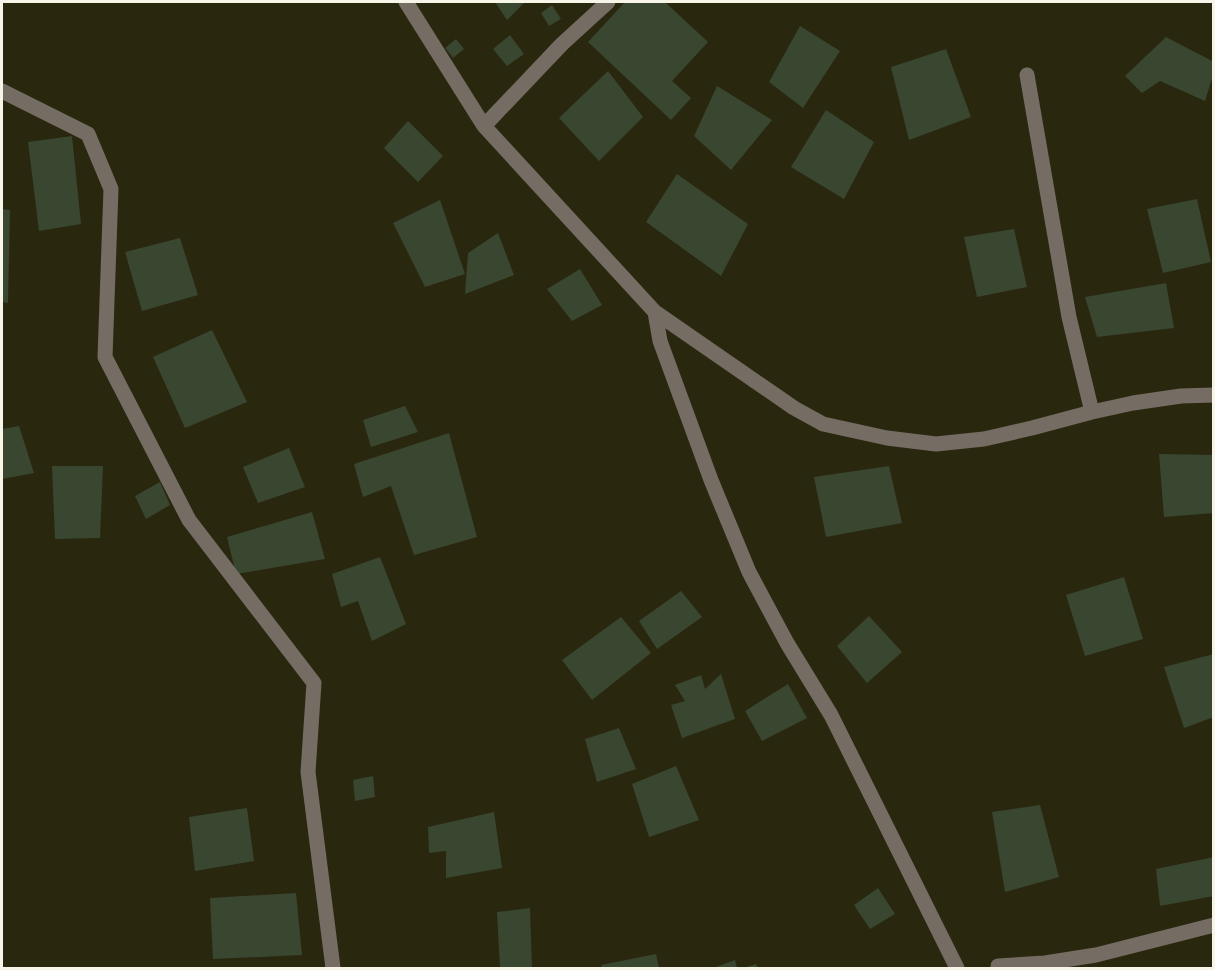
<svg xmlns="http://www.w3.org/2000/svg" width="1215" height="970" font-family="Poppins,sans-serif">
<rect width="100%" height="100%" fill="#2a270f"/>
<path fill="#394630" d="M495,2H525L507,20Z
M625,2H665L708,42L672,81L691,98L671,120L588,42Z
M552,5L561,19L549,26L541,13Z
M800,26L840,51L803,108L769,82Z
M510,35L524,54L507,66L493,49Z
M1166,37L1214,62V72L1205,101L1160,81L1142,93L1125,76Z
M456,39L464,49L453,58L445,48Z
M946,49L971,117L909,140L891,67Z
M608,71L643,117L599,161L559,118Z
M717,86L772,120L731,170L694,136Z
M826,110L874,142L844,199L791,167Z
M408,121L443,156L418,182L384,148Z
M72,136L81,224L39,231L28,142Z
M677,174L748,224L721,276L646,222Z
M1197,199L1211,262L1163,273L1147,209Z
M440,200L465,274L425,287L393,223Z
M2,209L10,210L8,303L2,302Z
M1014,229L1027,287L977,297L964,237Z
M498,233L514,275L465,294L468,253Z
M180,238L198,295L142,311L125,252Z
M580,269L602,305L572,321L547,289Z
M1166,283L1174,328L1097,337L1085,297Z
M212,330L247,402L185,428L153,357Z
M405,406L418,432L371,447L363,420Z
M19,426L34,473L2,479V429Z
M449,433L477,537L414,555L391,486L363,497L354,464Z
M289,448L305,487L258,503L243,467Z
M1159,454L1214,455V513L1164,517Z
M52,466H103L100,538L55,539Z
M889,466L902,523L826,537L814,477Z
M160,482L170,505L146,519L135,496Z
M312,512L325,559L236,574L227,537Z
M380,557L406,624L372,641L358,601L341,607L332,574Z
M1124,577L1143,639L1085,656L1066,595Z
M681,591L702,617L657,649L639,621Z
M869,616L902,652L867,683L837,646Z
M621,617L651,653L592,700L562,660Z
M1214,654V717L1184,728L1164,667Z
M721,674L735,719L682,738L671,705L685,701L675,685L701,675L705,689Z
M788,684L807,718L762,741L745,711Z
M619,728L636,769L597,782L585,739Z
M676,766L699,820L649,837L632,784Z
M373,776L375,797L355,801L353,780Z
M1040,805L1059,877L1005,892L992,812Z
M247,808L254,861L195,871L189,817Z
M494,812L502,868L446,878V851L429,853L428,827Z
M1214,857V896L1160,906L1156,869Z
M878,888L895,914L870,929L854,905Z
M296,893L302,955L213,959L210,898Z
M530,908L532,968H500L497,912Z
M656,954L659,968H602L601,965Z
M735,960L737,968H713Z
M756,964L758,968H743Z"/>
<g fill="none" stroke-linecap="round" stroke-linejoin="round">
<path stroke="#756d64" stroke-width="15" d="M406,2L484,126L655,312L794,408L823,424L887,438L936,444L984,439L1032,428L1092,412L1133,403L1181,396L1214,395
M1027,75L1069,317L1092,412
M2,91L88,134L111,189L105,357L189,520L314,683L308,772L333,968
M484,126L562,44L608,2
M655,312L660,341L711,480L749,572L787,643L831,715L957,968
M998,968V966L1045,963L1096,955L1214,925"/>
</g>
<rect width="1215" height="970" fill="none" stroke="#f7f5e7" stroke-width="6"/>
</svg>
